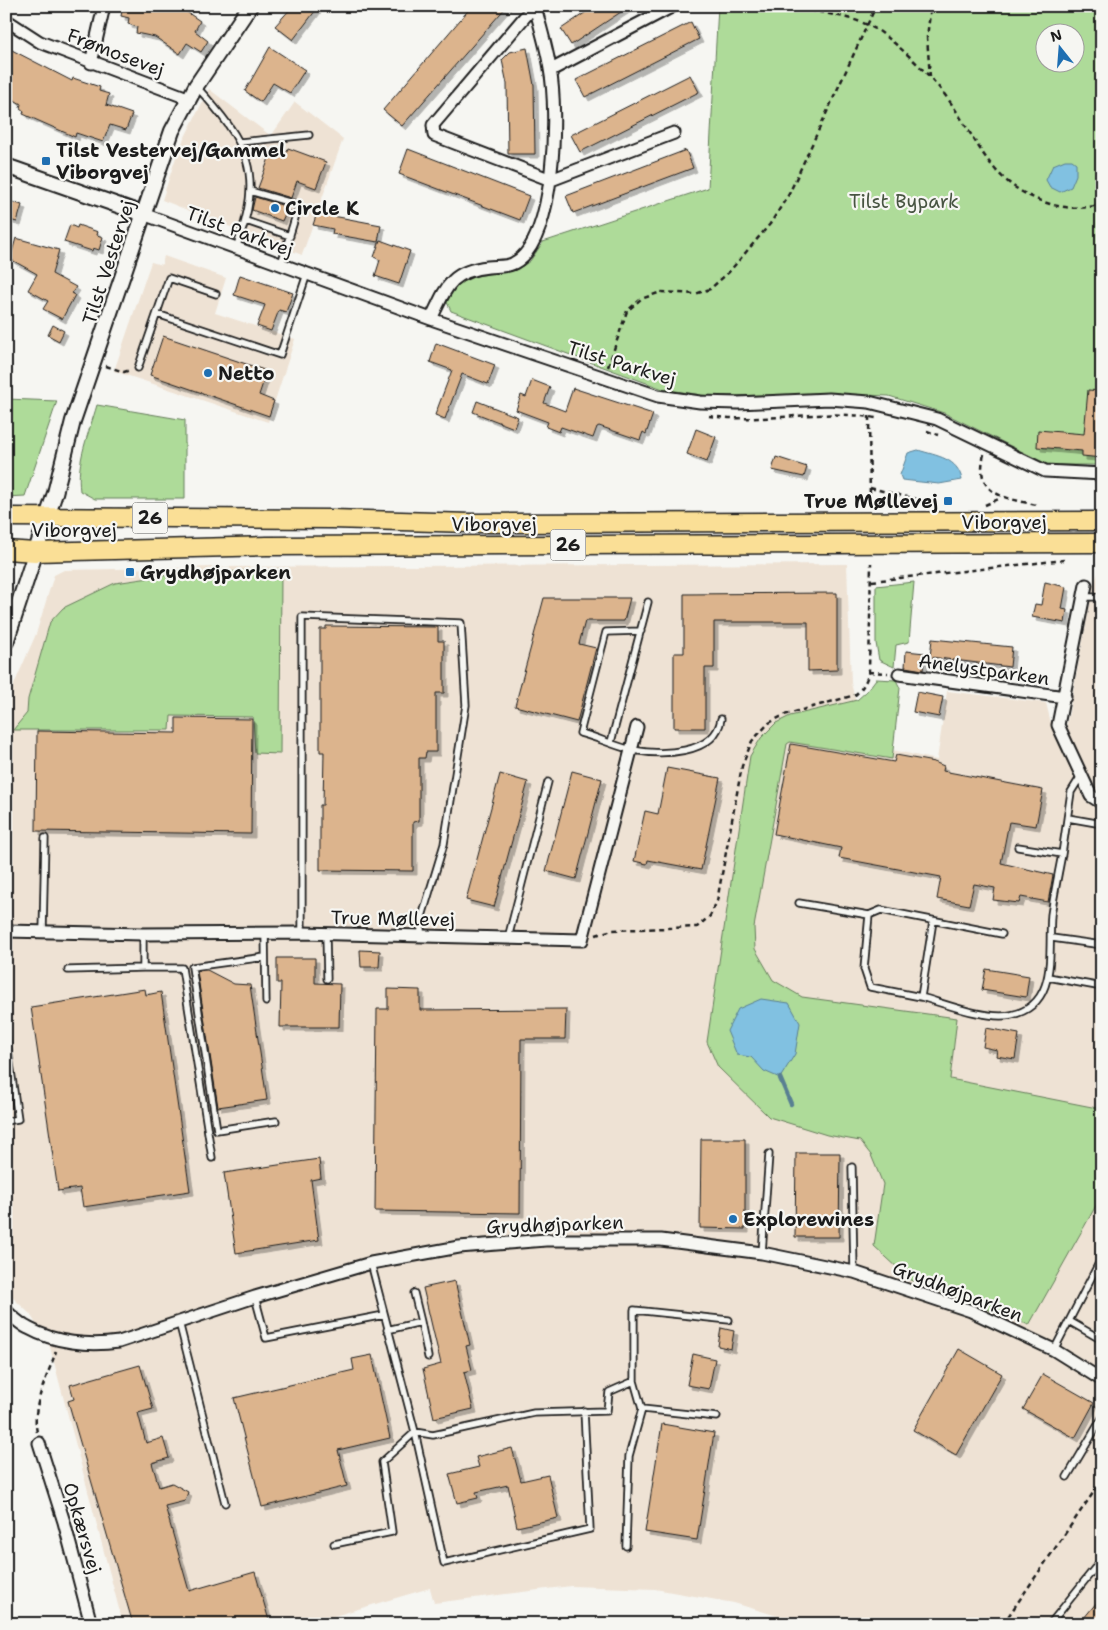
<svg xmlns="http://www.w3.org/2000/svg" width="1108" height="1630" font-family="'Shantell Sans',sans-serif">
<defs>
<filter id="shadow"><feDropShadow dx="4" dy="4" stdDeviation="0" flood-color="#0004"/></filter>
</defs>
<rect width="100%" height="100%" fill="#f6f6f2"/>
<filter id="ink" filterUnits="userSpaceOnUse"><feTurbulence type="fractalNoise" baseFrequency=".02" numOctaves="2"/><feDisplacementMap in="SourceGraphic" scale="10" xChannelSelector="R" yChannelSelector="G"/><feConvolveMatrix kernelMatrix="1 2 1 2 8 2 1 2 1" color-interpolation-filters="sRGB"/></filter>
<g filter="url(#ink)">
<path fill="#eee2d4" d="M209,89L271,136L295,102L343,139L302,255L162,200L178,151Z
M164,256L226,278L215,313L295,339L268,422L114,371L151,262L162,265Z
M847,564L851,683L866,744L937,760L947,691L1046,703L1053,731L1086,798L1097,808L1102,809V1624H804L734,1603L655,1589L571,1586L434,1603L430,1588L307,1624H123L50,1347L30,1314L13,1298L6,1285V703L36,634L54,575L64,570L216,567Z
M1100,568H1102V796L1096,791L1066,728L1093,587Z"/>
<path fill="#aedb99" stroke="#657c5a" fill-rule="evenodd" d="M718,6H1102V465H1049L944,413L889,396L840,394L708,396L663,389L451,311L446,300L456,284L471,277L518,269L530,261L543,242L708,188ZM1046,32H1076V62H1046Z
M6,399L57,401L25,496L6,497Z
M97,405L185,420V499H95L80,491C76,461 89,433 97,405Z
M281,569L280,754L255,753L253,717L171,716L170,730H13L27,713L28,699L50,622L63,608L115,583L170,575Z
M914,582L909,642L896,645L894,667L879,660L876,643V586Z
M876,679L896,680L900,688L892,759L790,742L787,744L754,927L755,949L773,980L802,997L957,1018L950,1079L1102,1109V1195L1029,1325L911,1280L874,1246L883,1184L871,1155L860,1141L827,1135L769,1117L718,1067L707,1042L750,756L761,738L776,723L790,716L857,700L867,691Z"/>
<path fill="#81c1e1" stroke="#597f92" d="M1065,160H1072L1076,163V175L1071,187L1060,192L1050,187L1046,180L1053,165Z
M918,450C937,456 958,458 962,480L939,484L902,480L900,475L908,453Z
M761,999L789,1003L800,1023L795,1054L780,1078L764,1071L751,1057L737,1055L727,1031L738,1009Z"/>
<g fill="none" stroke-linecap="round" stroke-linejoin="round">
<path stroke="#597f92" stroke-width="4.5" d="M780,1078L791,1104"/>
</g>
<path fill="#dcb48d" stroke="#1c1c1c" filter="url(#shadow)" d="M123,6H178L200,21L195,31L208,41L201,52L187,43L180,54L155,37L136,33L137,27L128,24L129,18L121,16Z
M293,6H319L293,40L275,26Z
M472,6H507L402,126L383,110Z
M595,6H630L571,45L561,29Z
M691,22L699,39L585,97L576,80Z
M6,47L72,81L73,78L100,87L99,91L109,94L106,105L132,114L126,130L110,125L103,142L76,133L75,137L23,114L24,111L20,108L21,104L6,95Z
M270,47L305,70L290,93L273,83L261,102L245,91Z
M527,48L534,85L535,154H508L507,84L502,60L510,52Z
M690,75L699,92L580,152L571,135Z
M288,148L326,162L316,188L297,181L291,198L258,188L272,150L286,155Z
M408,149L529,196L520,220L399,174Z
M686,150L693,168L573,213L566,196Z
M255,197L288,207L282,221L252,210Z
M6,200L22,205L17,222L6,219Z
M317,213L381,225L378,242L332,234L333,229L313,225Z
M70,225L77,228L78,225L98,232L97,235L103,237L99,250L93,248L92,251L64,242Z
M16,238L59,250L52,274L76,287L72,293L75,295L62,319L43,309L48,301L28,290L37,274L10,259Z
M380,240L410,251L399,284L375,276L380,260L374,257Z
M240,275L293,293L286,312L279,310L271,331L257,326L265,305L234,295Z
M53,325L64,331L59,341L48,335Z
M163,336L267,371L259,395L274,401L269,416L150,375Z
M436,343L495,365L488,384L462,374L445,419L435,415L452,370L430,362Z
M532,380L550,387L544,403L565,411L573,388L653,414L646,434L643,432L640,440L599,426L597,427L593,438L561,427L559,432L546,427L548,422L516,410L521,395L526,397Z
M1088,390L1102,391V458L1082,456V451L1037,447L1038,430L1084,434Z
M477,401L518,417L514,428L473,412Z
M696,429L716,437L707,462L687,454Z
M776,457L807,467L804,477L772,470Z
M1045,582L1066,587L1062,609L1067,610L1065,623L1032,617L1035,604L1041,605Z
M837,593V670L808,671V622H714V668H705V728H674V653H684V594Z
M544,598H630L624,621H585L579,644L596,648L577,722L515,706Z
M326,626L438,627V641H444V693H436V752H426L425,758H419V821L413,822V871L320,870V805H323L324,752H320V629H326Z
M932,639L1012,647L1010,667L930,657Z
M906,651L925,653L923,670L905,667Z
M917,692L943,697L939,717L913,712Z
M176,718L252,719L251,834L36,831L37,731L176,733Z
M791,744L894,762L896,755L934,762L944,766L943,771L1043,790L1036,826L1009,822L1001,863L1053,875L1048,902L1021,897L1019,903L993,900L995,888L974,884L969,905L937,899L941,877L839,858L841,848L774,834Z
M667,768L720,778L701,870L648,860L647,864L634,861L645,811L658,814Z
M572,771L602,779L576,879L546,871Z
M500,774L528,782L494,907L466,900Z
M360,950L380,951L379,967H361Z
M277,958H315V983L340,984L339,1027H280L281,983H277Z
M986,969L1029,976L1026,997L982,990Z
M207,970L234,984L250,985L267,1100L218,1107L197,971Z
M145,989L146,995L161,992L190,1191L83,1207L80,1188L58,1191L31,1007Z
M388,989L420,990V1010L566,1009L565,1039H521L520,1213L375,1211L377,1009H388Z
M986,1028L1019,1034L1015,1059L996,1056L997,1050L983,1047Z
M701,1139H745V1229L700,1228Z
M796,1153H840L839,1237H795Z
M319,1159L321,1178L311,1180L319,1240L236,1253L224,1173Z
M455,1281L470,1345L466,1346L472,1370L464,1372L473,1409L434,1418L423,1369L441,1364L423,1288Z
M721,1328L734,1331L731,1349L718,1346Z
M959,1349L1002,1374L956,1455L913,1430Z
M693,1354L715,1359L709,1389L687,1385Z
M372,1355L390,1438L338,1450L347,1486L262,1507L234,1398L354,1370L352,1359Z
M140,1365L153,1409L138,1413L146,1443L163,1438L169,1458L152,1463L159,1487L172,1483L188,1492L185,1501L165,1506L189,1591L255,1572L270,1624H133L68,1401L74,1399L70,1385Z
M1043,1374L1094,1403L1075,1438L1023,1409Z
M662,1424L714,1433L697,1540L645,1532Z
M512,1448L521,1481L548,1475L558,1518L517,1527L508,1485L476,1492L478,1498L457,1503L449,1474L479,1467L476,1457Z
M1102,1596V1624H1079Z"/>
<g fill="none" stroke-linecap="round" stroke-linejoin="round">
<defs>
<path id="service" d="M196,86C248,143 265,173 236,248
M240,142L309,135
M250,191L299,205L281,264
M246,221L290,236
M157,314L280,355L307,274
M138,368L169,278L216,294
M1084,597H1102
M641,631L606,632L580,733C597,737 614,746 632,750C660,755 715,756 721,719
M611,742L648,602
M1068,818L1102,824
M1018,847L1062,854L1071,792L1081,776
M799,903L869,915L881,910L1002,934
M869,915L864,969L870,987L921,997
M933,921L921,997C946,1004 986,1020 1011,1015C1059,1005 1048,952 1051,915C1054,895 1058,875 1062,854
M43,932L45,838
M265,933L266,1002
M302,933V617L461,623L466,705L444,844L421,920V936
M326,934L327,979
M508,938L548,782
M1052,938L1102,945
M265,957L192,967L217,1130L276,1121
M143,968H182L212,1158
M68,970L143,968V934
M1048,977L1102,987
M6,1036L18,1119L6,1121
M852,1167L854,1272
M762,1253L769,1154
M371,1263L415,1432L433,1435L534,1413L607,1411L609,1392L634,1381V1310L729,1320
M414,1293L421,1322
M255,1297L266,1338L384,1315
M1069,1321L1102,1340
M179,1322L225,1503
M387,1330L421,1322L428,1357
M1054,1350L1102,1257
M634,1381L642,1409L717,1417
M1067,1477L1102,1418
M334,1544L392,1532L382,1462L415,1432L444,1563L590,1529L584,1411
M626,1546L629,1456L642,1409
M1050,1624L1102,1559"/>
<path id="minor" d="M534,6L433,125L434,135L551,180L674,133
M6,20L40,42L190,99
M91,63L104,6
M551,70L673,6
M143,214L431,319L658,396L700,402L738,403L829,399L869,402L937,419L1045,471L1102,474
M431,319C446,288 450,271 488,267C496,266 508,267 514,263C556,242 558,111 550,69C547,48 540,27 535,6
M1086,585L1058,725L1091,796L1102,803
M899,674L1065,697
M6,931L143,934L302,933L582,940L637,727
M6,1311C13,1317 20,1324 28,1328C55,1343 89,1346 119,1342L255,1297L371,1263L459,1247L546,1240H661L762,1253L854,1272L971,1311L1054,1350L1102,1380
M39,1443L64,1522L91,1624"/>
<path id="tertiary" d="M6,166L143,214
M6,642L55,493L73,421L172,131L196,86L250,6"/>
<path id="primary" d="M6,517L332,519L470,523L1102,521
M6,550L35,552L267,546L1102,543"/>
</defs>
<use href="#service" stroke="#1c1c1c" stroke-width="9"/>
<use href="#minor" stroke="#1c1c1c" stroke-width="15"/>
<use href="#tertiary" stroke="#1c1c1c" stroke-width="18"/>
<use href="#primary" stroke="#1c1c1c" stroke-width="21"/>
<path stroke="#1c1c1c" stroke-width="2.5" stroke-dasharray="5 4" stroke-linecap="butt" d="M793,6C801,10 810,10 819,12C840,16 865,20 883,34C903,49 930,75 945,95C980,141 988,185 1050,204C1066,209 1086,209 1102,204
M930,77L927,37L931,6
M106,366L124,372L130,370
M608,367L627,311L641,299L661,292L695,294L710,289L729,272L770,224L789,194L876,6
M709,416C765,424 820,408 876,418
M869,416L870,502
M927,431L938,435
M984,454C974,496 1004,497 1036,505
M870,488L937,504
M985,505L1001,498
M872,581L1064,560
M869,672L888,673
M596,935L612,930L697,927L710,916L717,901L742,766L752,741L769,723L784,715L855,695C863,688 866,682 869,672L871,563
M37,1432C31,1406 48,1376 56,1351
M1003,1624L1102,1480"/>
<use href="#service" stroke="#f6f6f2" stroke-width="5.5"/>
<use href="#minor" stroke="#f6f6f2" stroke-width="11"/>
<use href="#tertiary" stroke="#f6f6f2" stroke-width="14"/>
<use href="#primary" stroke="#fadf96" stroke-width="18"/>
</g>
</g>
<g fill="#1f6fb2" stroke="#f6f6f2" stroke-width="2">
<rect x="41" y="156" width="10" height="10" rx="2.5"/>
<circle cx="275" cy="208" r="5"/>
<circle cx="208" cy="373" r="5"/>
<rect x="943" y="496" width="10" height="10" rx="2.5"/>
<rect x="125" y="567" width="10" height="10" rx="2.5"/>
<circle cx="733" cy="1219" r="5"/>
</g>
<g text-anchor="middle" stroke-width="4.5" stroke-linejoin="round" paint-order="stroke">
<g fill="#f6f6f2" stroke="#5d5d5c" stroke-width="1">
<rect x="132.5" y="502.5" width="35" height="31" rx="4"/>
<rect x="550.5" y="529.5" width="35" height="31" rx="4"/>
</g>
<g font-size="18" font-weight="bold" fill="#1c1c1c">
<text x="150" y="524">26</text>
<text x="568" y="551">26</text>
</g>
<g font-size="19" fill="#1c1c1c" stroke="#f6f6f2">
<text transform="translate(116 52) rotate(21)" y="7">Frømosevej</text>
<text transform="translate(240 231) rotate(20)" y="7">Tilst Parkvej</text>
<text transform="translate(108 262) rotate(-72)" y="7">Tilst Vestervej</text>
<text transform="translate(622 363) rotate(17)" y="7">Tilst Parkvej</text>
<text x="1004" y="529">Viborgvej</text>
<text x="494" y="531">Viborgvej</text>
<text x="74" y="537">Viborgvej</text>
<text transform="translate(984 669) rotate(8)" y="7">Anelystparken</text>
<text transform="translate(393 918) rotate(1)" y="7">True Møllevej</text>
<text transform="translate(555 1224) rotate(-2)" y="7">Grydhøjparken</text>
<text transform="translate(958 1291) rotate(21)" y="7">Grydhøjparken</text>
<text transform="translate(83 1528) rotate(74)" y="7">Opkærsvej</text>
</g>
<g font-size="19" font-weight="bold" fill="#1c1c1c" stroke="#f6f6f2" text-anchor="start">
<text x="56" y="157">Tilst Vestervej/Gammel<tspan x="56" dy="22">Viborgvej</tspan></text>
<text x="285" y="215">Circle K</text>
<text x="218" y="380">Netto</text>
<text x="938" y="508" text-anchor="end">True Møllevej</text>
<text x="140" y="579">Grydhøjparken</text>
<text x="743" y="1226">Explorewines</text>
</g>
<g font-size="19" fill="#485542" stroke="#f6f6f2">
<text x="904" y="208">Tilst Bypark</text>
</g>
</g>
<rect width="1108" height="1630" fill="none" stroke="#f6f6f2" stroke-width="25"/>
<rect x="12" y="12" width="1083" height="1605" fill="none" stroke="#1c1c1c" stroke-width="2" filter="url(#ink)"/>
<g transform="translate(1060 48) rotate(343)"><circle r="24" fill="#f6f6f2" stroke="#9f9f9c"/>
<path d="M0-4L9 19L0 12L-9 19Z" fill="#1f6fb2"/>
<text y="-8" font-size="14" font-weight="bold" text-anchor="middle" fill="#1c1c1c">N</text>
</g>
</svg>
